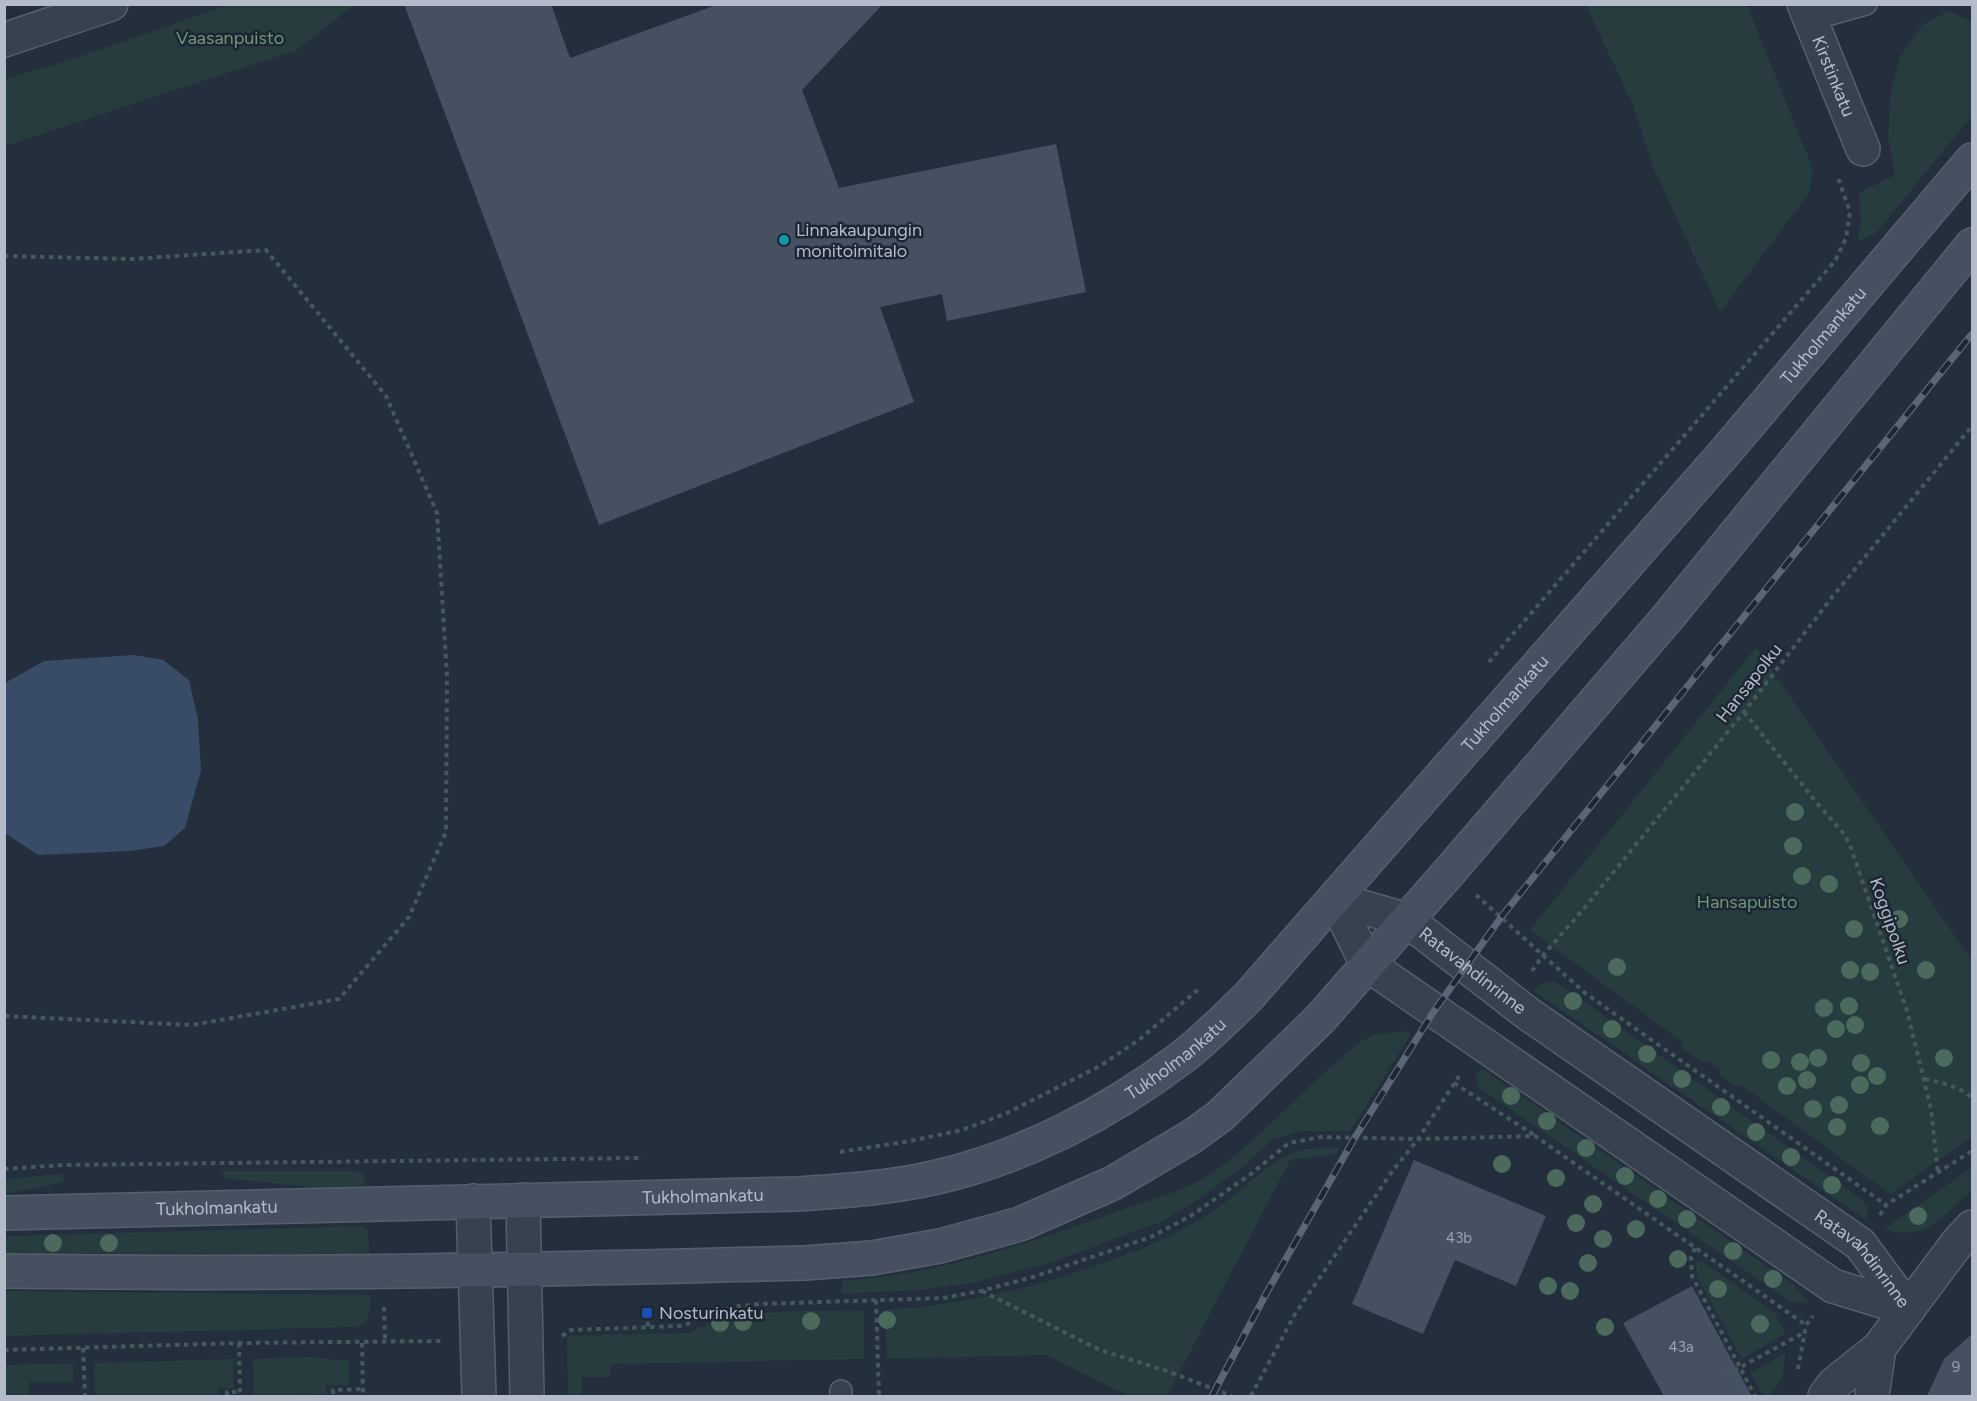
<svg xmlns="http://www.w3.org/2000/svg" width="1977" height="1401" font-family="Figtree,sans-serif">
<rect width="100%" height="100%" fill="#242f3e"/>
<path fill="#263c3f" d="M228,5H354L297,50L5,146V79L73,59Z
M1586,5H1747L1813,169L1809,193L1720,312L1653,167L1633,105Z
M1949,11L1972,22V116L1876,233L1858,241L1861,221L1859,193L1895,175L1888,137L1891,90L1899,59L1922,25Z
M1756,647L1972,961V1137L1890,1194L1741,1085H1733L1719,1075L1720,1070L1708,1061L1702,1062L1680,1047L1684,1043L1530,930Z
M1547,982H1555L1562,986L1861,1199L1868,1208L1866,1220L1534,991L1539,985Z
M1405,1031L1411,1034L1350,1131H1300L1273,1139L1245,1165L1193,1203L1163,1221L1047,1264L972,1283L919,1290L841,1294L842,1281C940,1274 1026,1244 1119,1211C1151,1199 1187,1191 1215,1171C1268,1133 1310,1080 1362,1041L1376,1034Z
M1484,1070L1794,1285L1808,1302H1791L1479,1088C1476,1082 1474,1077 1479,1071Z
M1339,1148L1336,1154L1290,1160L1167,1396H1129L1046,1355L887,1359L885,1310C963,1305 1038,1288 1111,1260C1126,1254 1143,1249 1157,1242C1181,1231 1204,1218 1224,1203C1246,1188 1265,1165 1290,1154C1305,1147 1323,1149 1339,1148Z
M1972,1167V1191C1941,1216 1928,1242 1883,1230Z
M223,1171H356L363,1174L364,1186L310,1187L223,1178Z
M63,1174L64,1182L5,1194V1179Z
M364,1226L368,1231L369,1251L367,1254L5,1253V1236Z
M1701,1261L1774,1312L1786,1333L1742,1359L1697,1277L1696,1263Z
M5,1291L370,1295C370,1310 371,1324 354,1327L5,1336Z
M864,1311V1359L611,1364L610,1377H582V1396H568L567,1336L691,1333C733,1306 814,1312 864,1311Z
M1785,1353L1783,1377L1770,1396H1764L1750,1373Z
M311,1357L349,1361V1385H326V1394L254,1396L253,1359Z
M233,1359L234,1388H218V1396H95L94,1363Z
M73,1363V1382H29V1396H5V1365Z"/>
<path fill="#394c67" d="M134,655L163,660L189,680L198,720L201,770L185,828L164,846L129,851L38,855L5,833V683L44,661Z"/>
<path fill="#455162" d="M404,4H551L570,58L719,4H883L802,90L839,188L1056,144L1086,292L947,321L942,294L880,307L914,402L599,525Z
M1414,1160L1546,1216L1516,1286L1455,1260L1423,1334L1352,1304Z
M1692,1286L1734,1364L1752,1396H1664L1623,1323Z
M1972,1334V1396H1927L1944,1359Z"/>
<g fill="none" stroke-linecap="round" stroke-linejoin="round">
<defs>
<path id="service" d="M1810,20L1866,4
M841,1391V1396"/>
<g id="minor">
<path id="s1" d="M1804,4L1863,149"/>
<path d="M523,1200L527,1396"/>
<path d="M473,1201L479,1396"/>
<path d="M1825,1396L1834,1384L1879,1348L1908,1309"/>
<path d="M1872,1396L1879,1348"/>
</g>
<g id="tertiary">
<path d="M4,40L111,4"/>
<path d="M1335,899L1367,964L1833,1286L1908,1309"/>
<path id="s2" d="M1335,899L1407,920L1527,1013L1860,1244L1908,1309"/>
<path d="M1908,1309L1958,1242L1972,1227"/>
</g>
<g id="secondary">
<path id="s3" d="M4,1213L798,1194C843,1191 888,1188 933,1178C1022,1158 1109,1113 1181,1058C1205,1040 1226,1018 1248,997L1726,451L1972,160"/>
<path d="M4,1271C272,1275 538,1270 805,1263L872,1258L940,1246L1020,1224L1113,1183L1191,1137L1220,1116L1320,1019L1450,871L1668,617L1972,245"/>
</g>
</defs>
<use href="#service" stroke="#565f6c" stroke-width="24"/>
<use href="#minor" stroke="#565f6c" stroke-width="36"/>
<use href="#tertiary" stroke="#565f6c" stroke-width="36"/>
<use href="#secondary" stroke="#565f6c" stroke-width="36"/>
<path stroke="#44595c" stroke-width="4" stroke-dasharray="4.5 4.5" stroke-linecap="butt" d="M1972,4V5
M4,256L132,259L266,250L386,396L437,513L447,676L446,832L409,917L339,999L192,1025L4,1016
M1489,662L1835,261L1846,238L1850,212L1837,175
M1744,712L1816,802L1845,835L1851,848L1907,1011L1931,1109L1938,1173
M1476,895L1585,993L1886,1205
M1532,971L1544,954L1581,912L1744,712L1833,596L1972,426
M1925,1079C1941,1083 1960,1086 1972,1098
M1454,1083L1534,1135
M840,1152L910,1141L962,1130L1007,1113L1100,1066L1140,1039L1200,988
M4,1169L63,1165L643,1158
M1880,1215L1886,1205L1972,1151
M1695,1248L1691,1257L1692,1276L1755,1396
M982,1291L1100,1350L1167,1371L1232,1396
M876,1300L879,1396
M384,1307L385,1341
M647,1313L648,1327
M562,1336L571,1330L679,1326L687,1324L708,1313L733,1307L759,1304L943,1298L981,1291L1033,1277L1151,1237L1192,1215L1251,1174L1289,1143L1321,1137L1418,1139L1535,1136L1806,1325
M239,1343L240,1396
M362,1343L363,1393
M83,1348L85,1396
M4,1350L239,1343L442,1341
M1798,1369L1806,1325L1813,1316
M1732,1371L1745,1396
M1726,1375L1805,1332
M333,1394V1390L363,1389
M227,1396V1392H240
M1251,1396L1295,1314L1391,1173L1418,1139L1461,1073"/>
<use href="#service" stroke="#38414e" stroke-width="21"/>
<use href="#minor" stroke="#38414e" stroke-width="33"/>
<use href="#tertiary" stroke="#38414e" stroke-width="33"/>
<use href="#secondary" stroke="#465061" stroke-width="33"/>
<defs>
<path id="rail" d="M1212,1396L1267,1292L1354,1139L1434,1011L1502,916L1972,334"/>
</defs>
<use href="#rail" stroke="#5a6575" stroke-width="7"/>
<use href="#rail" stroke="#1d2633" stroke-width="4.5" stroke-dasharray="14" stroke-linecap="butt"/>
</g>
<g fill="#4b6a5d">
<circle cx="1795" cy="812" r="9"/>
<circle cx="1793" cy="846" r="9"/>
<circle cx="1802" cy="876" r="9"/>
<circle cx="1829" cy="884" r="9"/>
<circle cx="1899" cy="919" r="9"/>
<circle cx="1854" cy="929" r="9"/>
<circle cx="1617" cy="967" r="9"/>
<circle cx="1850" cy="970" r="9"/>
<circle cx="1926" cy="970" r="9"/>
<circle cx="1870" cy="972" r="9"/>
<circle cx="1573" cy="1001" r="9"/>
<circle cx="1849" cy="1006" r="9"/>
<circle cx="1824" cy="1008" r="9"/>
<circle cx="1855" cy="1025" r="9"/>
<circle cx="1612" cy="1029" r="9"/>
<circle cx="1836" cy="1029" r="9"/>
<circle cx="1647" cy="1054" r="9"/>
<circle cx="1818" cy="1058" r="9"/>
<circle cx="1944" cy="1058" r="9"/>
<circle cx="1771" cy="1060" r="9"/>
<circle cx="1800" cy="1062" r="9"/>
<circle cx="1861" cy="1063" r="9"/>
<circle cx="1877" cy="1076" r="9"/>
<circle cx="1682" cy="1079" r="9"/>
<circle cx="1807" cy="1080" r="9"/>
<circle cx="1860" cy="1085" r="9"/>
<circle cx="1787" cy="1086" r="9"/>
<circle cx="1511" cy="1096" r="9"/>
<circle cx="1839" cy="1105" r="9"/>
<circle cx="1721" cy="1107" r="9"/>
<circle cx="1813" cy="1109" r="9"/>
<circle cx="1547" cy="1121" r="9"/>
<circle cx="1880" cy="1126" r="9"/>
<circle cx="1837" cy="1127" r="9"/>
<circle cx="1756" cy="1132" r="9"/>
<circle cx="1586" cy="1148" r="9"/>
<circle cx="1791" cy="1157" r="9"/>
<circle cx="1502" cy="1164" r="9"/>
<circle cx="1625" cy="1176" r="9"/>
<circle cx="1556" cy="1178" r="9"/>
<circle cx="1832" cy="1185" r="9"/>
<circle cx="1658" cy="1199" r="9"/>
<circle cx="1593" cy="1204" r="9"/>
<circle cx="1918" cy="1216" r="9"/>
<circle cx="1687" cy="1219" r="9"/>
<circle cx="1576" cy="1223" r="9"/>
<circle cx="1636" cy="1229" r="9"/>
<circle cx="1603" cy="1239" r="9"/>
<circle cx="53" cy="1243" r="9"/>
<circle cx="109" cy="1243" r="9"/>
<circle cx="1733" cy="1251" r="9"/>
<circle cx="1678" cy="1259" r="9"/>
<circle cx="1588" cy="1263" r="9"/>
<circle cx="1773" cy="1279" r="9"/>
<circle cx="1548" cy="1286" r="9"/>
<circle cx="1718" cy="1289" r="9"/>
<circle cx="1570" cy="1291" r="9"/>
<circle cx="887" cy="1320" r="9"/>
<circle cx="811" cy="1321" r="9"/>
<circle cx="743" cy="1322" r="9"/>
<circle cx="720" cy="1323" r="9"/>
<circle cx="1760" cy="1324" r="9"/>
<circle cx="1605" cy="1327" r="9"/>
</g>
<circle fill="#0f9aa8" stroke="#1d2633" stroke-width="2" cx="784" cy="240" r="6"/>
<rect fill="#1a4fb4" stroke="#1d2633" stroke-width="2" x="641" y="1307" width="12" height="12" rx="3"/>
<g text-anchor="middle" stroke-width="5" stroke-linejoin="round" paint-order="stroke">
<g font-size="15" fill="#98a1af">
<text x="1459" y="1243">43b</text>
<text x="1681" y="1352">43a</text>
<text x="1956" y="1372">9</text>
</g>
<g font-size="18" fill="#6b9a76" stroke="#1d2633">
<text x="230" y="44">Vaasanpuisto</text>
<text x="1747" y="908">Hansapuisto</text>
</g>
<g font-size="18" fill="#b4bcc9" stroke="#1d2633">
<text dy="6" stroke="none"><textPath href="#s1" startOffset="78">Kirstinkatu</textPath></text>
<text dy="6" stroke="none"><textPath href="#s3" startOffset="2175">Tukholmankatu</textPath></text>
<text transform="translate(1749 683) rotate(-52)" y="6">Hansapolku</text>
<text dy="6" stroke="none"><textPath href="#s3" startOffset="1689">Tukholmankatu</textPath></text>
<text transform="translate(1890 921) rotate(71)" y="6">Koggipolku</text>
<text dy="6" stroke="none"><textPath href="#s2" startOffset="158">Ratavahdinrinne</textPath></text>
<text dy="6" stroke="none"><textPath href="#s3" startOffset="1203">Tukholmankatu</textPath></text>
<text dy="6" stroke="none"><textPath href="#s3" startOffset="699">Tukholmankatu</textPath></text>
<text dy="6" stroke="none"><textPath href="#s3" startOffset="213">Tukholmankatu</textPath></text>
<text dy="6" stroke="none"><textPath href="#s2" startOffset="644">Ratavahdinrinne</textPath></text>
</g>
<g font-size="18" fill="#b4bcc9" stroke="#1d2633" text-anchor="start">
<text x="796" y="236">Linnakaupungin<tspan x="796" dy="21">monitoimitalo</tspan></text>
<text x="659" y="1319">Nosturinkatu</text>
</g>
</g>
<rect width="1977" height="1401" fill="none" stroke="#b4bcc9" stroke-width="12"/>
</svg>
